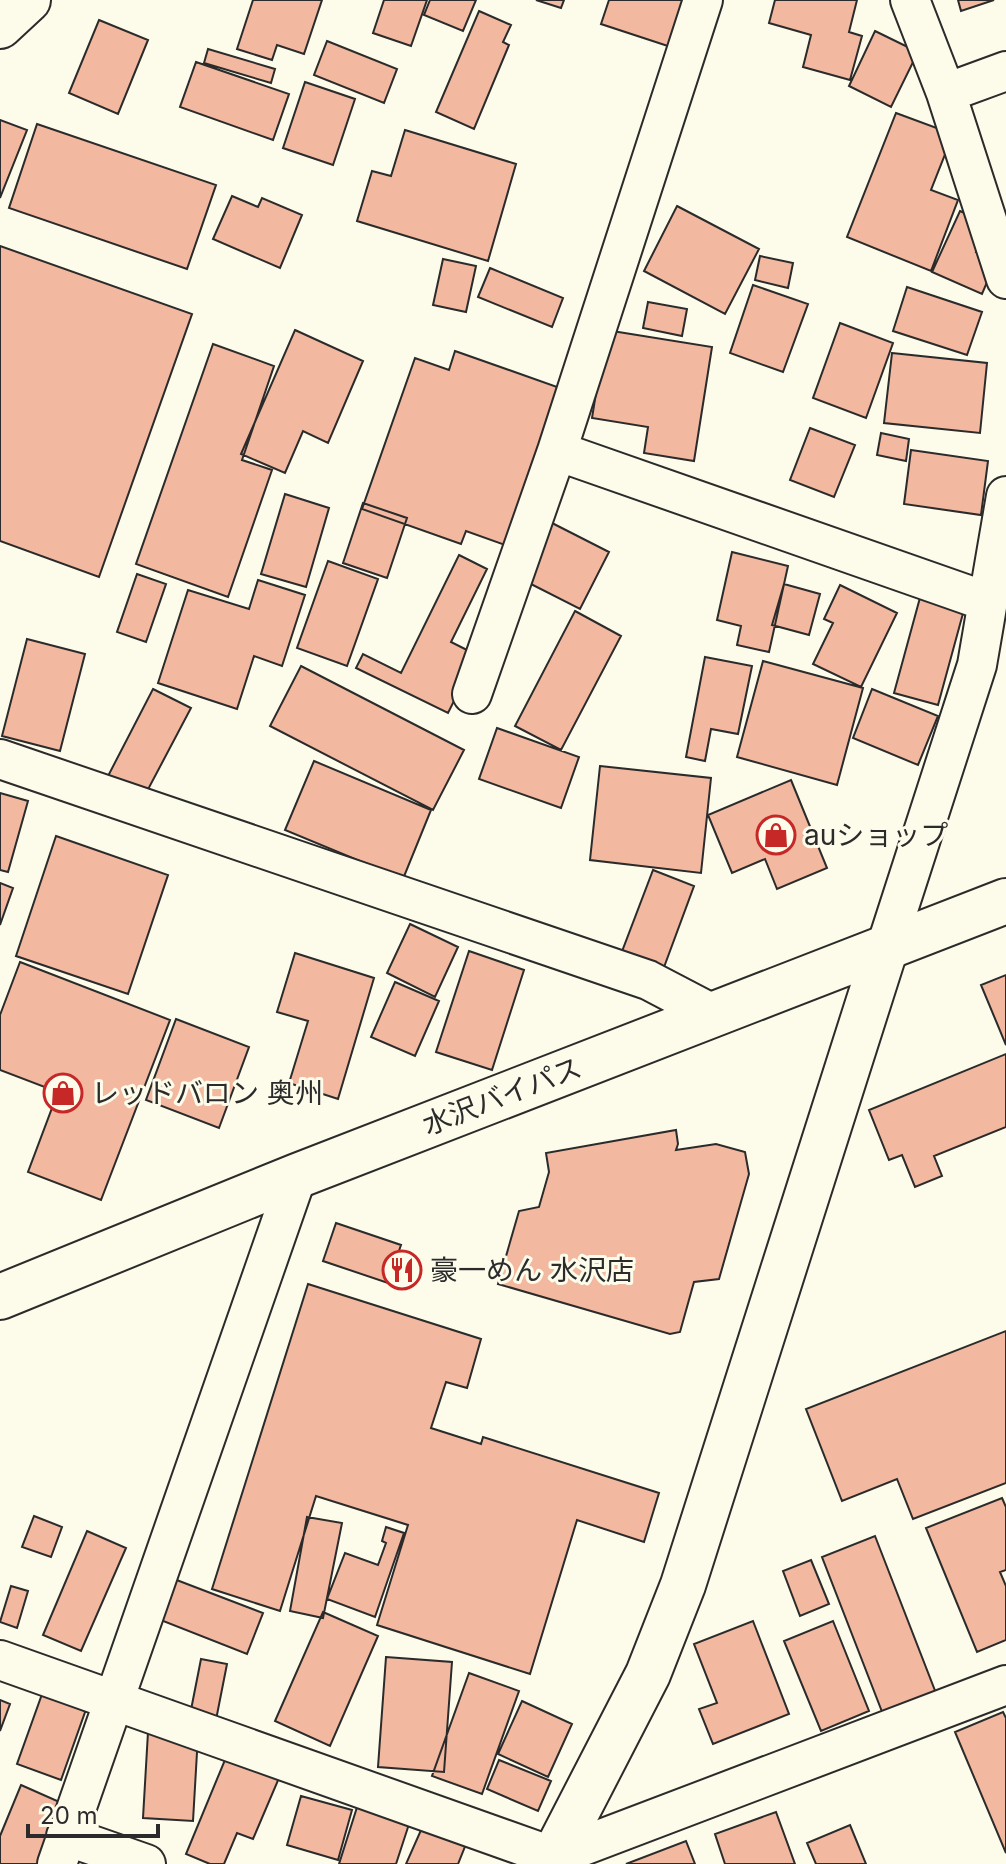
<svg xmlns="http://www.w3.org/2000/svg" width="1006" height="1864" font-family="Inter,'Noto Sans JP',sans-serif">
	<rect width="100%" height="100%" fill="#fdfbea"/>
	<path fill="#f2b8a0" stroke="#2b2b2b" stroke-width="2" d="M253,0h69l-18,54 -27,-9 -5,15 -35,-11z
		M384,0h43l-16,46 -38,-13z
		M430,0h46l-13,31 -39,-16z
		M536,0h28l-3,8z
		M609,0h90l-16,51 -82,-27z
		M775,0h82l-8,32 13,4 -12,44 -47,-13 8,-32 -42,-12z
		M958,0h36l-33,11z
		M479,11l32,14 -8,17 6,3 -35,84 -38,-17z
		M99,20l49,20 -30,74 -49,-21z
		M875,31l43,21 -27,55 -42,-21z
		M327,41l70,28 -13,34 -70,-28z
		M208,49l67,20 -4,14 -67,-20z
		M196,62l93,32 -16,46 -93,-33z
		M305,82l50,17 -22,66 -50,-17z
		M896,113l57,21 -22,56 27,10 -27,71 -84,-34z
		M0,120l27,10 -27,68z
		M37,124l179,61 -29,84 -178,-61z
		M405,130l111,34 -28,97 -131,-40 15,-50 19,5z
		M232,196l26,11 4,-9 40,17 -22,53 -67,-29z
		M677,206l82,43 -34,65 -81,-43z
		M960,211l29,13 -13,28 20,9 -14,33 -50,-22z
		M0,246l192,68 -93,263 -99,-36z
		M760,256l33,7 -5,25 -33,-8z
		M443,259l33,7 -10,46 -33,-7z
		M490,268l73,30 -11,29 -74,-30z
		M753,285l55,19 -25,68 -53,-19z
		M907,287l75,25 -15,43 -74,-24z
		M648,302l39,7 -5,27 -39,-8z
		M840,323l53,20 -27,75 -53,-20z
		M295,330l68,31 -35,82 -25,-12 -18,42 -44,-19z
		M606,330l106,17 -18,114 -50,-8 4,-26 -56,-9z
		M213,344l61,22 -32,94 30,10 -44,127 -92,-33z
		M455,351l122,43 -55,157 -56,-20 -5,13 -99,-35 53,-151 34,12z
		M892,353l95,10 -7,70 -96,-10z
		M810,428l45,17 -21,52 -44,-17z
		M881,433l28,6 -3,22 -29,-6z
		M911,450l77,11 -7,54 -77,-11z
		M285,494l44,14 -23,79 -45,-13z
		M363,503l44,15 -20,60 -44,-15z
		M552,523l57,29 -29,57 -57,-29z
		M732,552l56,14 -19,86 -32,-7 4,-19 -24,-6z
		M459,555l28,14 -36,73 26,13 -29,58 -92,-45 7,-14 38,19z
		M328,561l50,18 -31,87 -50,-18z
		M137,574l29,10 -20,58 -29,-10z
		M258,580l47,15 -23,71 -28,-10 -17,53 -79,-26 30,-93 61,19z
		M784,584l36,10 -11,41 -37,-10z
		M840,585l57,28 -36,74 -48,-23 20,-41 -9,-4z
		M921,594l44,12 -27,99 -44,-12z
		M575,611l46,25 -60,114 -46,-24z
		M27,639l58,15 -25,97 -58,-15z
		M705,657l47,9 -14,68 -27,-5 -6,32 -19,-4z
		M763,661l100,27 -26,97 -100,-28z
		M301,666l163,84 -31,60 -163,-84z
		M153,689l38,19 -47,89 -37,-19z
		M872,689l66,27 -20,49 -65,-27z
		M497,728l82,29 -18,51 -82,-29z
		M314,761l117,49 -28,69 -118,-49z
		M600,766l111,12 -10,95 -111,-13z
		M791,780l36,88 -50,21 -12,-30 -33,14 -24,-58z
		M0,793l28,8 -20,71 -8,-2z
		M56,836l112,39 -40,119 -112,-38z
		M653,870l41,16 -34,92 -42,-16z
		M0,883l13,5 -13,37z
		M410,924l48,23 -23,50 -48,-24z
		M469,951l55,19 -32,100 -56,-18z
		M295,953l79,25 -36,121 -49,-16 19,-62 -31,-9z
		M20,962l150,58 -69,180 -73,-28 30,-80 -58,-22v-55z
		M1006,975v70l-25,-60z
		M395,982l44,19 -24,55 -44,-19z
		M176,1019l73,28 -30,81 -73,-28z
		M1006,1054v73l-72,29 8,20 -27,11 -13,-32 -13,5 -20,-50z
		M676,1130l2,14 -2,6 40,-6 29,8 4,22 -30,105 -25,3 -14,50 -10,2 -172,-50 21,-73 20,-4 10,-35 -3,-19z
		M336,1223l65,22 -13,38 -65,-22z
		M308,1284l173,55 -14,49 -21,-6 -15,46 50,16 2,-7 176,56 -15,49 -67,-22 -47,154 -153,-49 31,-100 -92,-29 -36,115 -68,-22z
		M1006,1331v152l-93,36 -16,-40 -55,22 -36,-92z
		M1002,1498l4,9v63l-6,2 6,14v54l-29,12 -51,-124z
		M34,1516l28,11 -11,30 -29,-10z
		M307,1517l35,6 -19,95 -33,-7z
		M386,1527l18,6 -29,84 -48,-18 18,-46 33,12 8,-22 -4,-2z
		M87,1531l39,17 -45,103 -38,-16z
		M875,1536l64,165 -53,21 -64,-165z
		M811,1560l18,44 -29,12 -17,-45z
		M174,1579l89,34 -16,41 -89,-35z
		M11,1586l17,5 -11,37 -17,-6z
		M323,1612l55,24 -48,110 -55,-25z
		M753,1621l36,93 -76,30 -14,-35 18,-6 -23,-59z
		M833,1621l36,90 -48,20 -37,-90z
		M386,1657l66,5 -8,110 -66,-5z
		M201,1659l26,5 -13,66 -26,-5z
		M469,1673l50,18 -37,103 -50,-18z
		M46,1683l44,15 -29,82 -44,-16z
		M0,1700l10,4 -10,27z
		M522,1701l50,23 -24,53 -50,-23z
		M1003,1712l3,6v135l-51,-121z
		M148,1732l50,3 -5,86 -50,-3z
		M227,1755l52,23 -26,61 -16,-6 -13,31h-14l-24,-10z
		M499,1760l52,21 -13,30 -51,-22z
		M21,1785l43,19 -25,60h-39v-28z
		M301,1796l51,14 -14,50 -51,-15z
		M359,1801l52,17 -15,46h-57z
		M776,1812l19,52h-70l-10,-30z
		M425,1821l43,18 -10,25h-52z
		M850,1825l16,39h-50l-9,-21z
		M686,1841l9,23h-69z"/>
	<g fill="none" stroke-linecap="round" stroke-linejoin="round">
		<g stroke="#2b2b2b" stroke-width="42">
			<path id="street" d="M703,0l-146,451 431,151
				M910,0l36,93 60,186
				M946,93l60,-22
				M472,694l85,-243
				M0,759l648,221 65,34
				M886,947l91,-282 29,-169
				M0,1660l554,197 452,-172
				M66,1836l80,28
				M57,1864l240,-688"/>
		</g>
		<g stroke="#2b2b2b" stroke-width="48">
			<path id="secondary" d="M0,26l28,-26
				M550,1864l98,-190 35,-89 203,-638"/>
		</g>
		<g stroke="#2b2b2b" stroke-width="48">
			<path id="highway" d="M0,1297l297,-121 709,-275"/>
		</g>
		<use href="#street" stroke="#fdfbea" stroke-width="38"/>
		<use href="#secondary" stroke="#fdfbea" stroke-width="44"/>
		<use href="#highway" stroke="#fdfbea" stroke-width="44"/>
	</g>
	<defs>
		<g id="shop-ring" transform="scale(2)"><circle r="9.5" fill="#fdfbea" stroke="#c62828" stroke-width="1.5"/><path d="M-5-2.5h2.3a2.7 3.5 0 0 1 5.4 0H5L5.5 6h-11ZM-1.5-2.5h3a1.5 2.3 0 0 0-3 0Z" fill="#c62828"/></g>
		<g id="restaurant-ring" transform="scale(2)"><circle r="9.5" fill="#fdfbea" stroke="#c62828" stroke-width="1.5"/><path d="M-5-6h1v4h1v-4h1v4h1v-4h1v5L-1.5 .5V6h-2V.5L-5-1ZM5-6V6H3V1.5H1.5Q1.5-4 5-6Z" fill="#c62828"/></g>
	</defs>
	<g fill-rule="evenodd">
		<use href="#shop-ring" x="776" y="835"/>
		<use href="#shop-ring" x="63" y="1093"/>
		<use href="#restaurant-ring" x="402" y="1270"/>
	</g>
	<g text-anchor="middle" stroke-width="6" stroke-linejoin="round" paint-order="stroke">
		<g font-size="28" fill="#2b2b2b" stroke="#fdfbea" text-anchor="start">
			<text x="804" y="845">auショップ</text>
			<text x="91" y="1103">レッドバロン 奥州</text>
			<text x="430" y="1280">豪一めん 水沢店</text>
		</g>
		<g font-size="28" fill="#2b2b2b" stroke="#fdfbea">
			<text transform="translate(502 1096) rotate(-21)" y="10">水沢バイパス</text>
		</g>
	</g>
	<path d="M28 1824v12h130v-12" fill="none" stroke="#2b2b2b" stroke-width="4"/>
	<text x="40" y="1824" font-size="24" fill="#2b2b2b" stroke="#fdfbea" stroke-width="6" paint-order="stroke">20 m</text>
</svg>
